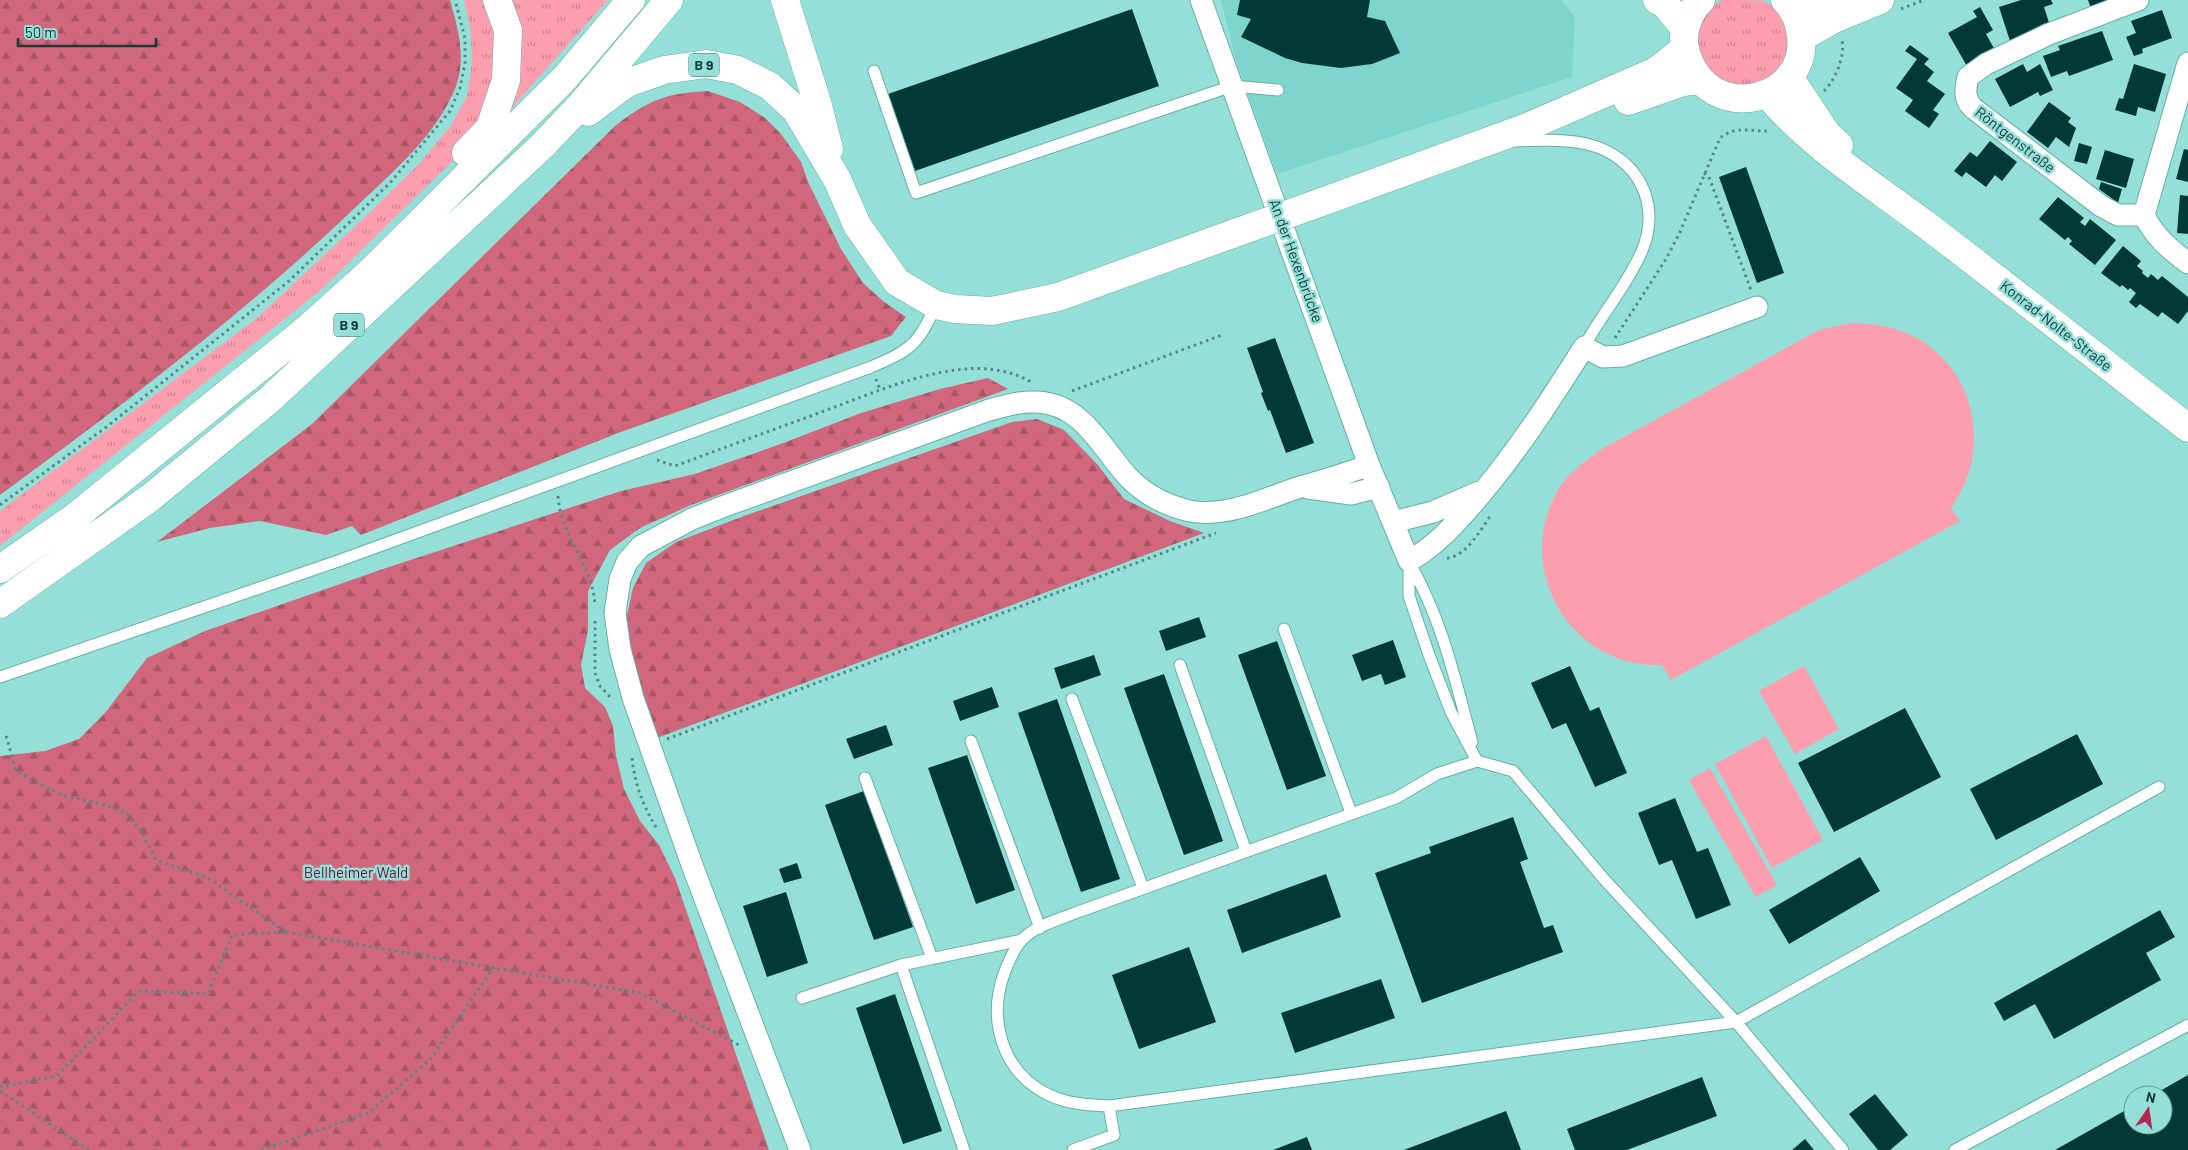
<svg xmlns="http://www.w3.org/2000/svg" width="2188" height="1150" font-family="Barlow,sans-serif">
	<defs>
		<pattern id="grass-tufts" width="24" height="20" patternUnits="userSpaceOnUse" patternTransform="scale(1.25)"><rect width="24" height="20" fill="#fd9eae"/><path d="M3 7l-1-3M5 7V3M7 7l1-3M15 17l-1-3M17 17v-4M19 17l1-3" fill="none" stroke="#cc828e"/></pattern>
		<pattern id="forest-firs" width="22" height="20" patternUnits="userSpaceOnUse" patternTransform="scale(1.25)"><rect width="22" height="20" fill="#d0677c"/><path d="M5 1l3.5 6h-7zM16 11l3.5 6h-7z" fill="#a85666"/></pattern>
	</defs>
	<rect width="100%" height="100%" fill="#94e0d9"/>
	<path fill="#7dd5ce" d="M1221,0h341l13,18 -3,59 -295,97 -41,-113z"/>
	<path fill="url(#grass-tufts)" d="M464,0h27l10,61 -30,82 -150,147 -321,256v-35l257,-193 110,-103 53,-52 30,-36 17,-31 4,-24 1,-19 -2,-26z
		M506,0h102l-99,111z
		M1722,0c10,0 34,0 42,1 27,13 32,53 11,73 -7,7 -22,10 -32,14l-31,-11c-5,-9 -15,-22 -16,-32 -1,-18 11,-36 26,-45z"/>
	<path fill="url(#forest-firs)" d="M0,0h450c8,29 17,59 5,89 -20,47 -60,81 -96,115 -111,107 -235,200 -359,291z
		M708,91l32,11 25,16 16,16 20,28 8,22 32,65 22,34 20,18 23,16 -15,19 -273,97 -257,102 -9,-9 -26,9 -66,-14 -50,7 -53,14 155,-118 303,-298c34,-26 51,-33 93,-35z
		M988,378l20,11 -317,116 -51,23 -30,22 -22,41v39l-7,35 4,23 20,19 8,19 3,30 8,33 16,32 19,24 16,33 94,272h-769v-394l45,-5 34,-12 26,-26 42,-55 58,-27 178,-62 238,-78 74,-17 83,-29 83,-32 79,-24z
		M1037,419l27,11 33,34 27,35 46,22 34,12 -547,205 -26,-80 -5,-38 7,-32 13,-25 30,-21 68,-26 268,-94z"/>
	<path fill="#fd9eae" d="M1853,323c25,0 51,6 72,20 55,38 64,113 26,165l9,13 -289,159 -9,-15c-94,4 -153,-103 -100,-181 10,-14 26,-25 40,-35l217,-119z
		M1804,666l35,63 -44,25 -36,-63z
		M1766,736l57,104 -51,28 -57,-104z
		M1710,768l67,117 -21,12 -67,-117z"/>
	<path fill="#003936" d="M1240,0h130l-3,17 18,4 15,32 -28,11 -31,4 -39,-5 -17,-5 -44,-21 10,-18 -14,-4z
		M2021,0h30l2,4 -9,3 7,22 -41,12 -11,-34z
		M2088,0h30l-26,11z
		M1980,7l13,23 -7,4 10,18 -28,16 -20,-35 29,-16 -4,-6z
		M1132,9l27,77 -244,85 -27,-77z
		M2162,10l10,28 -30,11 1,4 -9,3 -8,-19 10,-4 -5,-12z
		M2102,31l11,29 -44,16 -2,-5 -16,6 -8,-21 17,-6 -2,-4z
		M1910,45l19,14 -5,5 10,8 -7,9 18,13 -12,16 6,4 -10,14 -24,-17 8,-11 -17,-12 21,-29 -12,-8z
		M2023,64l4,8 13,-8 13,26 -13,6 -2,-4 -28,15 -15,-28z
		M2134,64l32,10 -11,38 -17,-5 -2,9 -21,-6 4,-12 4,1z
		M2049,102l22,16 -3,4 8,6 -7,19 -13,-10 -8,11 -21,-16z
		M1990,141l27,21 -15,19 -7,-6 -9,12 -20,-15 -4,5 -8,-6 16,-19 7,5z
		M2079,143l13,4 -5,17 -13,-3z
		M2184,149l4,1v32l-12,-3z
		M2105,150l29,9 -8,29 -30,-9z
		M1746,167l38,106 -27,10 -38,-106z
		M2101,182l21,7 -4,14 -19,-14z
		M2180,195l8,1v38l-11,-1z
		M2058,197l26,21 -4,4 5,4 5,-7 26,21 -21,25 -26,-21 3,-3 -4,-4 -3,3 -26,-21z
		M2123,246l18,15 -4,5 6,5 -1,2 6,5 3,-4 7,6 4,-4 26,21v14l-10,13 -16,-12 -4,5 -18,-13 -4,4 -7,-6 7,-9 -6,-5 -2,2 -6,-5 -2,2 -19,-14z
		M1275,338l39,105 -28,10 -16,-43 -2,1 -7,-18 2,-1 -16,-44z
		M1199,617l7,20 -40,14 -7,-20z
		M1393,640l13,37 -21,8 -4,-11 -19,7 -10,-26z
		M1277,641l49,135 -39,14 -49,-135z
		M1094,655l7,20 -40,14 -7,-21z
		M1570,666l20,45 9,-4 28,66 -32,14 -29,-64 -14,6 -21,-46z
		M1164,674l59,167 -39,14 -60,-167z
		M992,687l7,20 -39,14 -7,-20z
		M1057,699l63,180 -39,13 -63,-179z
		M1905,708l36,69 -107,55 -36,-69z
		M886,725l7,20 -39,14 -8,-20z
		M2077,734l26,50 -107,56 -26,-51z
		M967,755l48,135 -39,14 -48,-136z
		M864,791l49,136 -39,13 -49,-135z
		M1675,798l22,54 11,-4 23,57 -35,14 -24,-59 -13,5 -21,-52z
		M1513,817l15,42 -8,3 24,66 9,-3 10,27 -141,51 -47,-130 56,-20 -2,-6z
		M1860,857l20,34 -91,53 -20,-34z
		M797,863l5,15 -18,5 -5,-14z
		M1326,874l15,43 -99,36 -15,-43z
		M786,892l22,71 -41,14 -24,-71z
		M2160,910l15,27 -29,16 15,27 -107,59 -19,-35 -31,17 -10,-18z
		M1189,947l27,75 -77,27 -27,-74z
		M1381,979l14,39 -100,35 -14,-40z
		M895,994l47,137 -39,13 -47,-136z
		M2188,1075v75h-133l78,-44v19h30v-30h-10z
		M1702,1077l15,39 -90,34h-52l-8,-21z
		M1875,1094l33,41 -18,15h-12l-29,-36z
		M1506,1111l15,39h-117z
		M1307,1137l5,13h-39z
		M1805,1139l9,11h-22z"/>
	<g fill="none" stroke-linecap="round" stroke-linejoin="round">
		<g stroke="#63afa8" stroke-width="13">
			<path id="lane" d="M874,71l42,122 316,-107 46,4
				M1515,141c24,-1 49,-2 72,3 51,12 76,61 54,109 -15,34 -40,62 -57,94
				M1409,561v35l20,59 22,57 26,49
				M1409,562c33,57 46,117 63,180
				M1284,629l67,184
				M1180,665l66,186
				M0,677l338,-116 533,-194c40,-17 47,-22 65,-62
				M1072,699l71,189
				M971,741l69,187
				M865,778l67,180
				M901,965l63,185
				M802,998l99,-33 121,-25
				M1073,1150l41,-15 -5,-29
				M1843,1150l-107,-128 -133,-144 -90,-107 -36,-10 -40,13 -41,24 -321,115c-17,7 -41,13 -54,28 -7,8 -12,20 -16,30 -18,47 -4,101 44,124 19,9 39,10 60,11l627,-84 423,-235
				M1955,1150l233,-125"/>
		</g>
		<g stroke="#63afa8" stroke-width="23">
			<path id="street" d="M1201,0l168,465 40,96c27,-15 47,-38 67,-61 41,-48 74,-99 108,-153l19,10 20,-1 134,-49
				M2138,0l-89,34 -63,30 -18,13c-3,12 -4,23 5,31l128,98 17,9h26
				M2188,63l-44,152c10,21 25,34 44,48
				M1308,488l43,6 28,-7
				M1393,522l40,-10 46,-20
				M800,1150l-108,-285 -59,-167 -13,-49 -5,-36 5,-34 7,-17 14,-16 51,-27 30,-12 267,-97c16,-4 31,-9 48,-8 47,2 65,48 93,77 17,17 38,27 60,32 36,7 74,-12 107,-23 24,-7 49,-14 72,-23"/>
		</g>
		<g stroke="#63afa8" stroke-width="29">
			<path id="secondary" d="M1657,0l9,5 19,24
				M1701,0c-13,12 -21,35 -15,53 23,77 129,47 114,-23 -2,-12 -7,-22 -15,-30
				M1790,5l20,1 25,-6
				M1802,37l32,-18 46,-19
				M1789,77l38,57 12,11
				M1767,94c46,54 102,88 158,130 88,67 175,136 263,204
				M1628,101l55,-19 16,-2
				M1319,203l206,-75 131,-57 28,-22
				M936,305l19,4 37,2 66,-14 180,-65"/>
		</g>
		<g stroke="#63afa8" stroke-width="29">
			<path id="highway" d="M785,0l32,102 12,47
				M588,112l39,-29 37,-13 42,-6 32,6 32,16 26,24 41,69 20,46 40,57 39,23
				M466,153l24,-25 16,-48 2,-50 -11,-30
				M0,569l75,-52 232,-188 60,-54 197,-196 67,-79
				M0,604l150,-106 119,-98 273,-254 38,-40 89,-106"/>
		</g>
		<path stroke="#548984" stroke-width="3" stroke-dasharray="2.5 4" stroke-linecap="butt" d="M1901,9l23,-9
			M1824,91c12,-12 21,-34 18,-51
			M1704,173l5,4 42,113
			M1615,338l51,-79 14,-27 40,-94c16,-13 31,-6 50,-7
			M876,379l4,11
			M1072,391l150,-56
			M657,460l18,6c53,-20 106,-39 160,-59 42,-16 85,-34 130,-38 22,-2 48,2 66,13
			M558,496c3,42 34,66 37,109
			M0,505l109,-80 180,-144 101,-98 60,-72 10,-23 5,-25v-25l-10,-38
			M1447,558c19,-1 34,-29 44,-43
			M595,621v52l5,13 12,13
			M667,739l549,-206
			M632,758c3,27 11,48 25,71
			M286,932l354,61 99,52
			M0,1087l57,-11 82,-85 69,3 24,-59 54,-3 -78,-54 -52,-18 -16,-31 -13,-15 -25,-10 -41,-9 -45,-24 -11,-39
			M0,1091l89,59
			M261,1150l107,-37 62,-53 64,-93"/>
		<use href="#lane" stroke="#fff" stroke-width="11"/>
		<use href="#street" stroke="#fff" stroke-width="21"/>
		<use href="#secondary" stroke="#fff" stroke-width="28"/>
		<use href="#highway" stroke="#fff" stroke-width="28"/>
		<g stroke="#63afa8" stroke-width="29" stroke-linecap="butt">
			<path id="secondary-bridge" d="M1238,232l81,-29"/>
		</g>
		<use href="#secondary-bridge" stroke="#fff" stroke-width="28"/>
	</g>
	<g text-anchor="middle" stroke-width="5" stroke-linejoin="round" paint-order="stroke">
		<g fill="#94e0d9" stroke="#3f6c68" stroke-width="1">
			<rect x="689" y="53.5" width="30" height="23" rx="4"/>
			<rect x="334" y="313.5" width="30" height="23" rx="4"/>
		</g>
		<g font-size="14" font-weight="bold" fill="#1a3a37">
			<text x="704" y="70">B 9</text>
			<text x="349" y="330">B 9</text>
		</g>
		<g font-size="15" fill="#1a3a37" stroke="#94e0d9">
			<text transform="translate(2015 140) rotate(38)" y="5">Röntgenstraße</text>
			<text transform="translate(1296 261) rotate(70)" y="5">An der Hexenbrücke</text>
			<text transform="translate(2056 326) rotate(38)" y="5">Konrad-Nolte-Straße</text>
		</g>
		<g font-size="15" fill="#741231" stroke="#94e0d9">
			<text x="356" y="878">Bellheimer Wald</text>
		</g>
	</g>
	<g transform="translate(2148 1110) rotate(13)"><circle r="24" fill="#94e0d9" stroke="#639e98"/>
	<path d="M0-4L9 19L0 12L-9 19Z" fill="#b52552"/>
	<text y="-8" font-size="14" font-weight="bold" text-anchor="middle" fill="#1a3a37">N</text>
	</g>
	<path d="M18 38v8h138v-8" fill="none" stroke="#1a3a37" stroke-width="2.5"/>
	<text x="25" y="38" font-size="15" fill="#1a3a37" stroke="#94e0d9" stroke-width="4" paint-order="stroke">50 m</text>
</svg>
